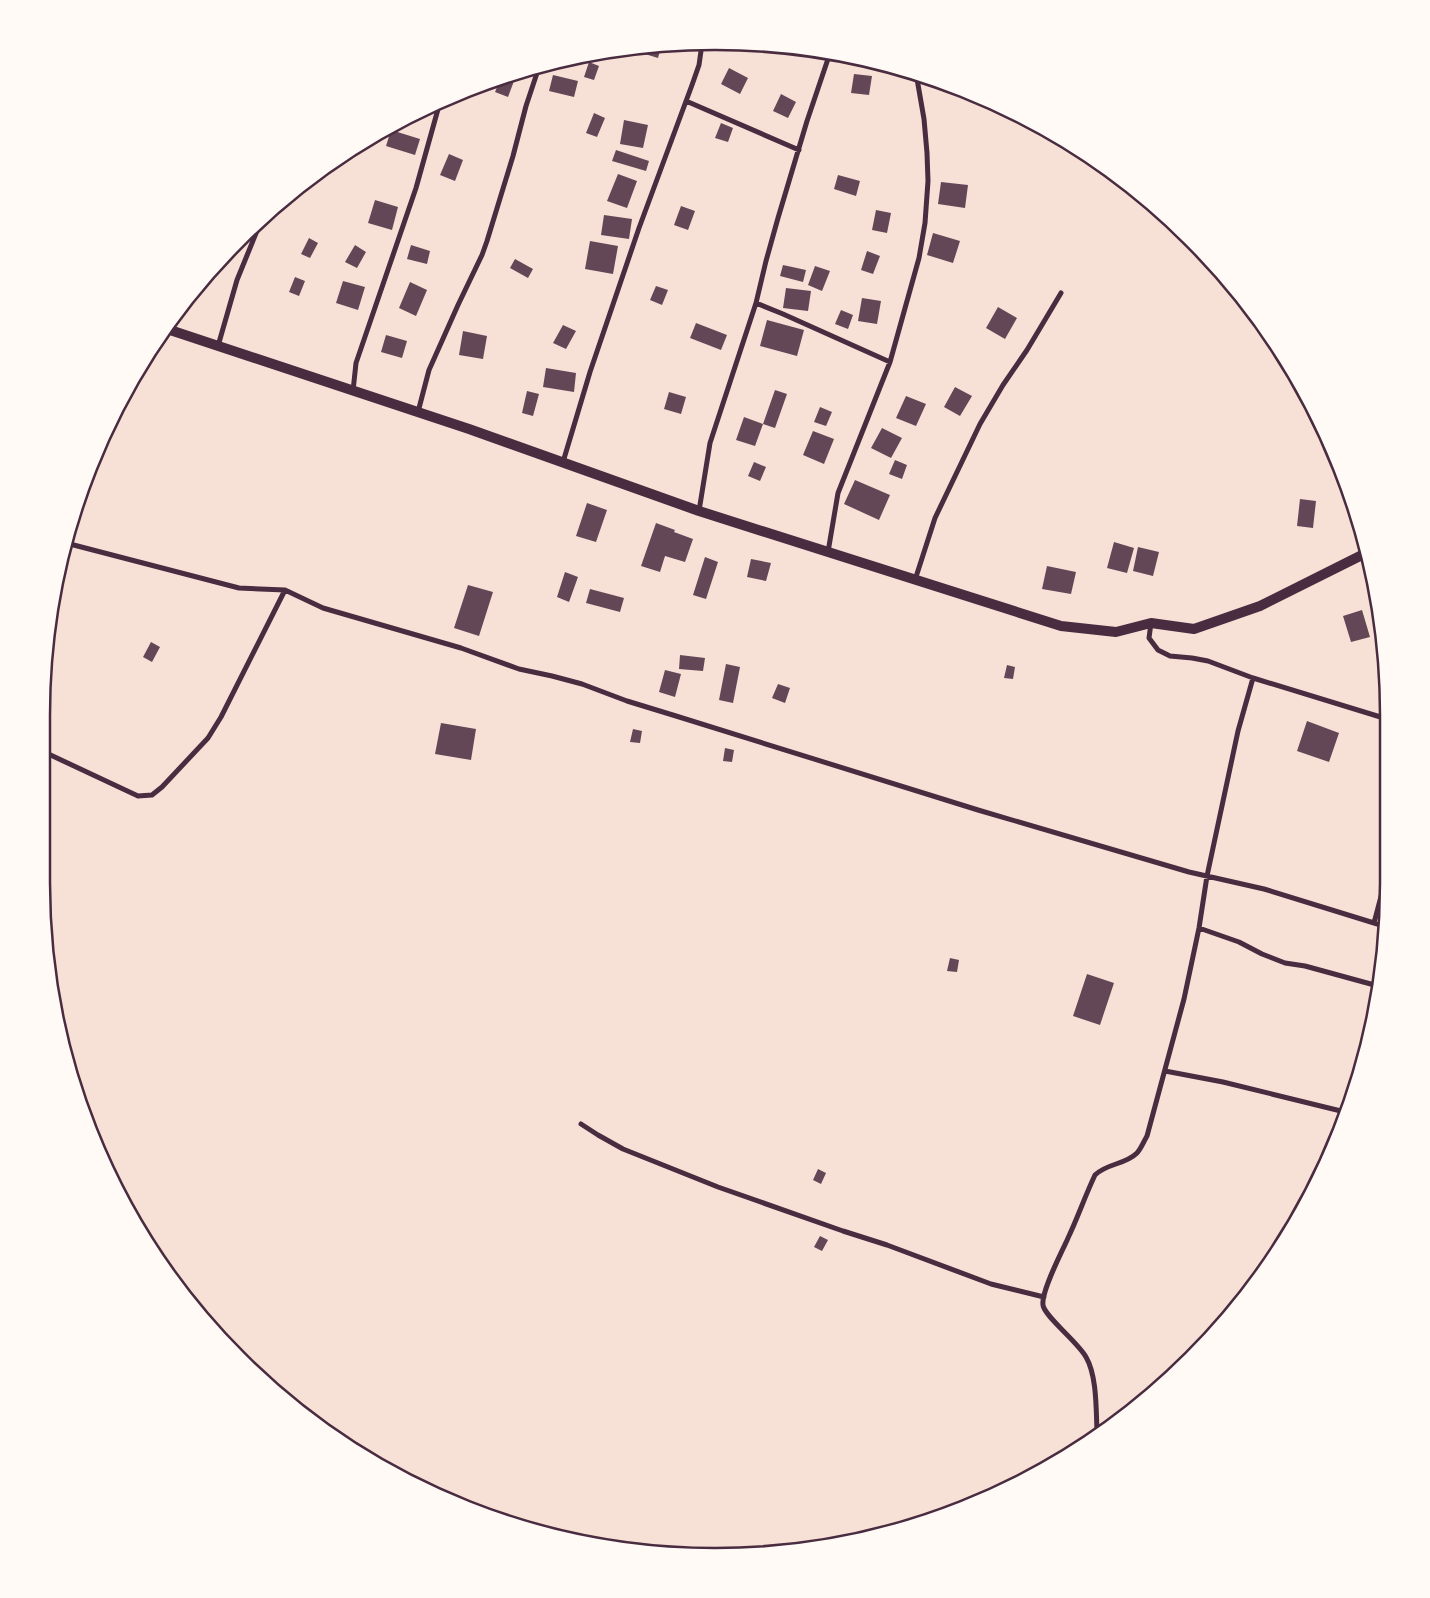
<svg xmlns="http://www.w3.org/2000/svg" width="1430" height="1598" font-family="'Source Serif 4',serif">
	<rect width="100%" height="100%" fill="#f7e1d7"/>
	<path fill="#644757" d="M662,44l-4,14 -13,-4 3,-7z
		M799,47l21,4 -1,7 -21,-6z
		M589,62l10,4 -5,14 -10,-3z
		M729,68l19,10 -8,16 -19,-10z
		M517,73l-9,24 -13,-5 5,-12z
		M854,74l18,2 -3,19 -18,-2z
		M553,75l25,6 -4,16 -25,-6z
		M781,94l15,8 -8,16 -15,-7z
		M594,113l11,5 -8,19 -11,-4z
		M624,120l24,5 -5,23 -23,-4z
		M721,123l12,5 -5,14 -13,-4z
		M391,130l29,9 -5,16 -29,-9z
		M616,150l33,11 -3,10 -34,-10z
		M449,154l14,6 -8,21 -15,-6z
		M618,174l19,7 -10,27 -20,-7z
		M838,175l22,6 -4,15 -22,-7z
		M941,182l27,3 -3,23 -27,-4z
		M375,200l23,7 -6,23 -24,-7z
		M681,206l14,5 -7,19 -14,-5z
		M876,210l15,3 -4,20 -15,-3z
		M604,215l28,4 -3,20 -28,-4z
		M933,233l27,8 -7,22 -26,-8z
		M309,238l9,5 -8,15 -9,-4z
		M590,241l28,5 -5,28 -28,-5z
		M355,245l11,7 -9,16 -12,-6z
		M411,245l19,6 -3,13 -20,-5z
		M867,251l13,5 -7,18 -12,-4z
		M515,259l18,10 -5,9 -18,-10z
		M783,265l23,5 -3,12 -23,-6z
		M815,266l15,5 -8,20 -14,-6z
		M295,277l10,4 -6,15 -10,-4z
		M343,281l22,6 -7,23 -22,-7z
		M410,282l17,8 -11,26 -17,-8z
		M656,286l12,4 -6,15 -12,-5z
		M786,288l25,3 -3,20 -25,-3z
		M862,298l19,3 -4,23 -19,-3z
		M998,307l19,11 -12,21 -19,-11z
		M841,310l12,5 -5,14 -13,-5z
		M767,320l37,10 -7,26 -37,-10z
		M696,323l31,12 -6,15 -31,-12z
		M563,325l13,6 -10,18 -13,-6z
		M463,331l24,5 -4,23 -24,-4z
		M386,335l21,6 -5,17 -21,-6z
		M546,368l30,5 -2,19 -31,-5z
		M955,387l17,9 -12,20 -16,-9z
		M775,390l12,4 -12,34 -12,-4z
		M527,391l12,3 -6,22 -11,-3z
		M669,392l17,5 -5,17 -17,-5z
		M906,396l20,8 -10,22 -20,-8z
		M820,407l12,5 -6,14 -12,-4z
		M744,417l19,7 -8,22 -19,-6z
		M882,428l20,10 -11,20 -20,-10z
		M813,431l21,8 -10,25 -21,-9z
		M895,460l12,5 -5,14 -13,-5z
		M754,462l12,5 -6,14 -12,-5z
		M855,480l35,15 -11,25 -35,-16z
		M1300,499l16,2 -3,27 -16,-2z
		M587,503l20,7 -11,32 -20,-6z
		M656,523l19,7 -1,2 19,7 -8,23 -20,-6 -5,16 -19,-6z
		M1114,542l20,6 -7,25 -20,-5z
		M1138,547l21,5 -6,24 -20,-5z
		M705,557l13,5 -12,37 -13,-4z
		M751,559l20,4 -5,18 -19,-4z
		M1047,566l29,6 -5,22 -29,-5z
		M565,572l13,5 -9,25 -12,-5z
		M468,585l25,7 -14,44 -25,-8z
		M590,589l34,9 -4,14 -34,-9z
		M1362,610l8,27 -19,5 -8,-26z
		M151,642l9,5 -8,15 -9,-5z
		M680,655l25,3 -2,13 -24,-2z
		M726,664l14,3 -7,36 -14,-3z
		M1007,665l8,2 -2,12 -9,-1z
		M665,670l16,4 -6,23 -16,-5z
		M778,684l12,4 -5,15 -13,-5z
		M1307,721l32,12 -10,29 -32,-11z
		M441,723l35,6 -5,31 -36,-6z
		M633,729l9,2 -2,12 -10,-1z
		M725,748l9,2 -2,12 -9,-1z
		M950,958l9,2 -2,12 -10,-1z
		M1087,974l27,9 -14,42 -27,-9z
		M818,1169l8,4 -5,11 -8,-4z
		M820,1236l8,4 -6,11 -8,-4z"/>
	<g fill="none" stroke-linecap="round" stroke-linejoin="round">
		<path stroke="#4a2c40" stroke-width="5" d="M686,101l113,49
			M756,303l27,11 107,48
			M218,346l19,-66 24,-59
			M353,391l3,-28 60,-175 24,-86
			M418,412l11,-42 29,-65 24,-50 5,-14 26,-85 13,-50 14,-42
			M563,462l27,-90 49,-144 53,-143 7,-20 3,-21
			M699,511l11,-68 46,-140 10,-42 12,-43 29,-97 23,-68
			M66,543l173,45 46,2 38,18 138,40 58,21 33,7 30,8 45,17 49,15 302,94 211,62 75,17 123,38
			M828,552l10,-59 52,-131 29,-104 6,-35 3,-42 -1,-28 -3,-34 -8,-46
			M915,580l20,-62 45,-94 23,-39 24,-35 34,-57
			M1151,623l-2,15 9,12 12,6 22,2 16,3 45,17 134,41
			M42,751l96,45 14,-1 10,-8 46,-49 13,-21 64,-127
			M1374,923l13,-49
			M1199,928l40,14 23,12 23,9 20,3 73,20
			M1165,1071l58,11 122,30
			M581,1124l17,11 25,14 95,38 125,44 44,14 104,39 53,13
			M1097,1431c-1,-22 0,-55 -11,-74 -8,-15 -42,-41 -43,-52 -2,-14 19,-53 25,-67 10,-21 17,-42 27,-63 12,-12 30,-10 42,-22 4,-4 7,-12 10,-17l37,-137 15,-71 8,-52 31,-145 15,-53"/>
		<path stroke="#4a2c40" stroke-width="10" d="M167,329l302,100 230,82 362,115 55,6 35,-9 43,6 66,-23 108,-54"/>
	</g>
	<path d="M0 0H1430V1598H0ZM715 50H715A665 665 0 0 1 1380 715V883A665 665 0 0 1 715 1548H715A665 665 0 0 1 50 883V715A665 665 0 0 1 715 50Z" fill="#fffaf5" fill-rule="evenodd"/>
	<path fill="none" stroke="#4a2c40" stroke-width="2.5" d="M715 50H715A665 665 0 0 1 1380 715V883A665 665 0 0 1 715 1548H715A665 665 0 0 1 50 883V715A665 665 0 0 1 715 50Z"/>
</svg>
